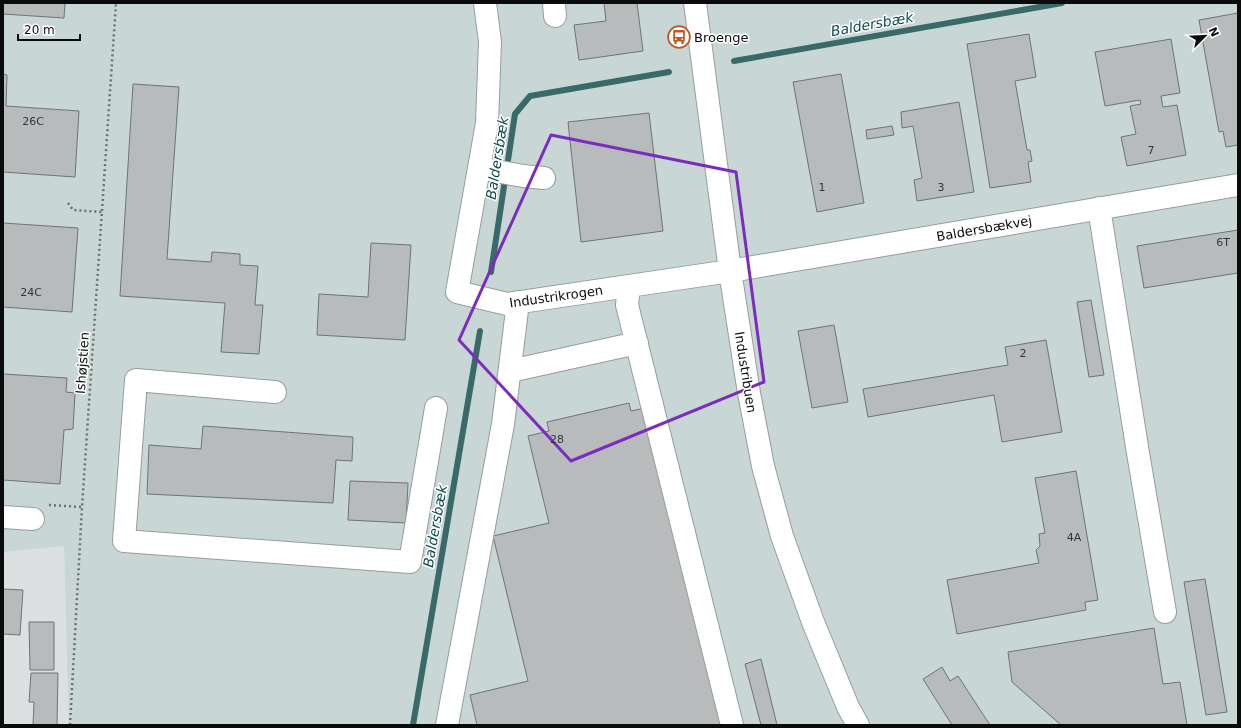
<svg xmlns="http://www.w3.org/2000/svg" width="1241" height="728" font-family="'DejaVu Sans',sans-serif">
	<rect width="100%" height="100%" fill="#dce0e0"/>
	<path fill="#c8d6d5" d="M3,3h1235v722h-1169l-5,-179 -61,6z"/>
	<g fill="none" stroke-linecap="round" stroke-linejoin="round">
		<path stroke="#396a69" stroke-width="6" d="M734,61l328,-58
			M491,272l24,-158 15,-18 139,-24
			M413,725l67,-394"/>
	</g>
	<path fill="#b7bbbb" stroke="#707373" d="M3,3h62l-1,15 -61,-4z
		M604,3h33l6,48 -64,9 -5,-35 32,-4z
		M1238,13v132l-12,2 -3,-16 -4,1 -20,-112z
		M1029,34l7,43 -21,4 12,69h3l2,11 -4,1 3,20 -41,6 -23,-144z
		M1171,39l9,54 -19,3 2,11 14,-2 9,50 -59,11 -6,-29 15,-3 -6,-28 11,-2 -1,-4 -35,6 -10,-54z
		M3,74l4,1 -1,31 73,5 -4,66 -72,-5z
		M841,74l23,129 -47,9 -24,-130z
		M133,84l46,3 -12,172 44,3 1,-10 28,2v11l18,1 -3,39h8l-4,49 -38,-2 4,-49 -105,-7z
		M959,102l15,90 -57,9 -3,-21 8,-2 -9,-52 -11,2 -1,-16z
		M649,113l14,118 -82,11 -13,-120z
		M892,126l2,9 -27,4 -1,-9z
		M3,223l75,5 -6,84 -69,-5z
		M1238,230v43l-94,15 -7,-42z
		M371,243l40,2 -6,95 -88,-5 2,-41 49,3z
		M1091,300l13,75 -15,2 -12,-75z
		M834,325l14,77 -36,6 -14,-77z
		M1046,340l16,92 -60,10 -8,-47 -126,22 -5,-28 145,-24 -3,-18z
		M3,374l64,4 -1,14 9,1 -2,36 -9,1 -4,54 -57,-4z
		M629,403l2,8 14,-3 77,317h-245l-7,-30 58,-14 -35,-145 56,-13 -21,-87 21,-5 -2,-9z
		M203,426l150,11 -1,24 -16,-1 -3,43 -186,-9 2,-49 52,4z
		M1076,471l22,129 -13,2 1,8 -129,24 -10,-54 92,-17 -3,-13 4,-4 -1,-12 6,-1 -10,-55z
		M350,481l58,2 -2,40 -58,-3z
		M1205,579l22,133 -21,3 -22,-133z
		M3,589l20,1 -3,45 -17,-1z
		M29,622h25v48h-24z
		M1154,628l9,56 17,-2 7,43h-126l-49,-43 -4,-30z
		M761,659l16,66h-16l-16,-61z
		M942,667l8,14 8,-5 32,49h-38l-29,-46z
		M31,673h27l-1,52h-24l1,-23h-5z"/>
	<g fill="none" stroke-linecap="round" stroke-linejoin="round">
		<g stroke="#989c9c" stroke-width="24">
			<path id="minor" d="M485,3l5,39 -3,81 -30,169 50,12 223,-33 508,-86
				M554,3l1,13
				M695,3l35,268 19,122 14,73 19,70 31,86 35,85 10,18
				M479,168l44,8 21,2
				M1099,208l39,245 27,159
				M629,286l-2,19 105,420
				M510,371l127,-28
				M275,392l-139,-12 -12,161 286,21 26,-154
				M3,517l30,2
				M447,725l56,-301 15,-122"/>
		</g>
		<path stroke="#6e7070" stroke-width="2.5" stroke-dasharray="2 3" stroke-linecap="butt" d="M68,203l5,7 29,2
			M49,505l33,2
			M70,725l12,-218 34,-504"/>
		<use href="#minor" stroke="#fff" stroke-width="22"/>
	</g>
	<path fill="none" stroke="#7b2cbf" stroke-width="3" stroke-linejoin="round" d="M551,135l185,37 28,210 -193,79 -112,-121z"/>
	<defs>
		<g id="bus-ring" transform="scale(1.15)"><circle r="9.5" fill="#fff" stroke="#bc5825" stroke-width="1.5"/><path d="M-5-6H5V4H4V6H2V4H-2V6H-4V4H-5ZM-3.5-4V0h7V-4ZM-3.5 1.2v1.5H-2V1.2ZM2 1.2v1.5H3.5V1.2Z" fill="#bc5825"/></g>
	</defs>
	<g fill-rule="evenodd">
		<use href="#bus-ring" x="679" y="37"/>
	</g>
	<g text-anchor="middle" stroke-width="3" stroke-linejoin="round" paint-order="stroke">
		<g font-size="11" fill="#353737">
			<text x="33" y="125">26C</text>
			<text x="1151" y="154">7</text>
			<text x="822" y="191">1</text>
			<text x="941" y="191">3</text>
			<text x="1223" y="246">6T</text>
			<text x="31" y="296">24C</text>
			<text x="1023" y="357">2</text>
			<text x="557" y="443">28</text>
			<text x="1074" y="541">4A</text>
		</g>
		<g font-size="13" fill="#0a0b0b" stroke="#fff" text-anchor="start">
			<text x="694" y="42">Broenge</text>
		</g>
		<g font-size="13" fill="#0a0b0b" stroke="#fff">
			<text transform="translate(984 228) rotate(-10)" y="5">Baldersbækvej</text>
			<text transform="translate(556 296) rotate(-8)" y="5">Industrikrogen</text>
			<text transform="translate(82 363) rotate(-86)" y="5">Ishøjstien</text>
			<text transform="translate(746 372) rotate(81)" y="5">Industribuen</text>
		</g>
		<g font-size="14" font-style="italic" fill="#0d4c4c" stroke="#fff">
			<text transform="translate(872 24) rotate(-10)" y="5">Baldersbæk</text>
			<text transform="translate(497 158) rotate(-81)" y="5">Baldersbæk</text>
			<text transform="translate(435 526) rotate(-80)" y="5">Baldersbæk</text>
		</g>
	</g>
	<rect width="1241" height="728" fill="none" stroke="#0a0b0b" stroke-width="8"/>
	<g transform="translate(1205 36) rotate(66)" stroke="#ffffff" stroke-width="3" paint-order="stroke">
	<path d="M0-3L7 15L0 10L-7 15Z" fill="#0a0b0b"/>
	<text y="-6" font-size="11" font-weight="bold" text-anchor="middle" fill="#0a0b0b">N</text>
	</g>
	<path d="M18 34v6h62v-6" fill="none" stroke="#0a0b0b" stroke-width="2"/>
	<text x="24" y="34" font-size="12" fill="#0a0b0b" stroke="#ffffff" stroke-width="3" paint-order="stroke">20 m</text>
</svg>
